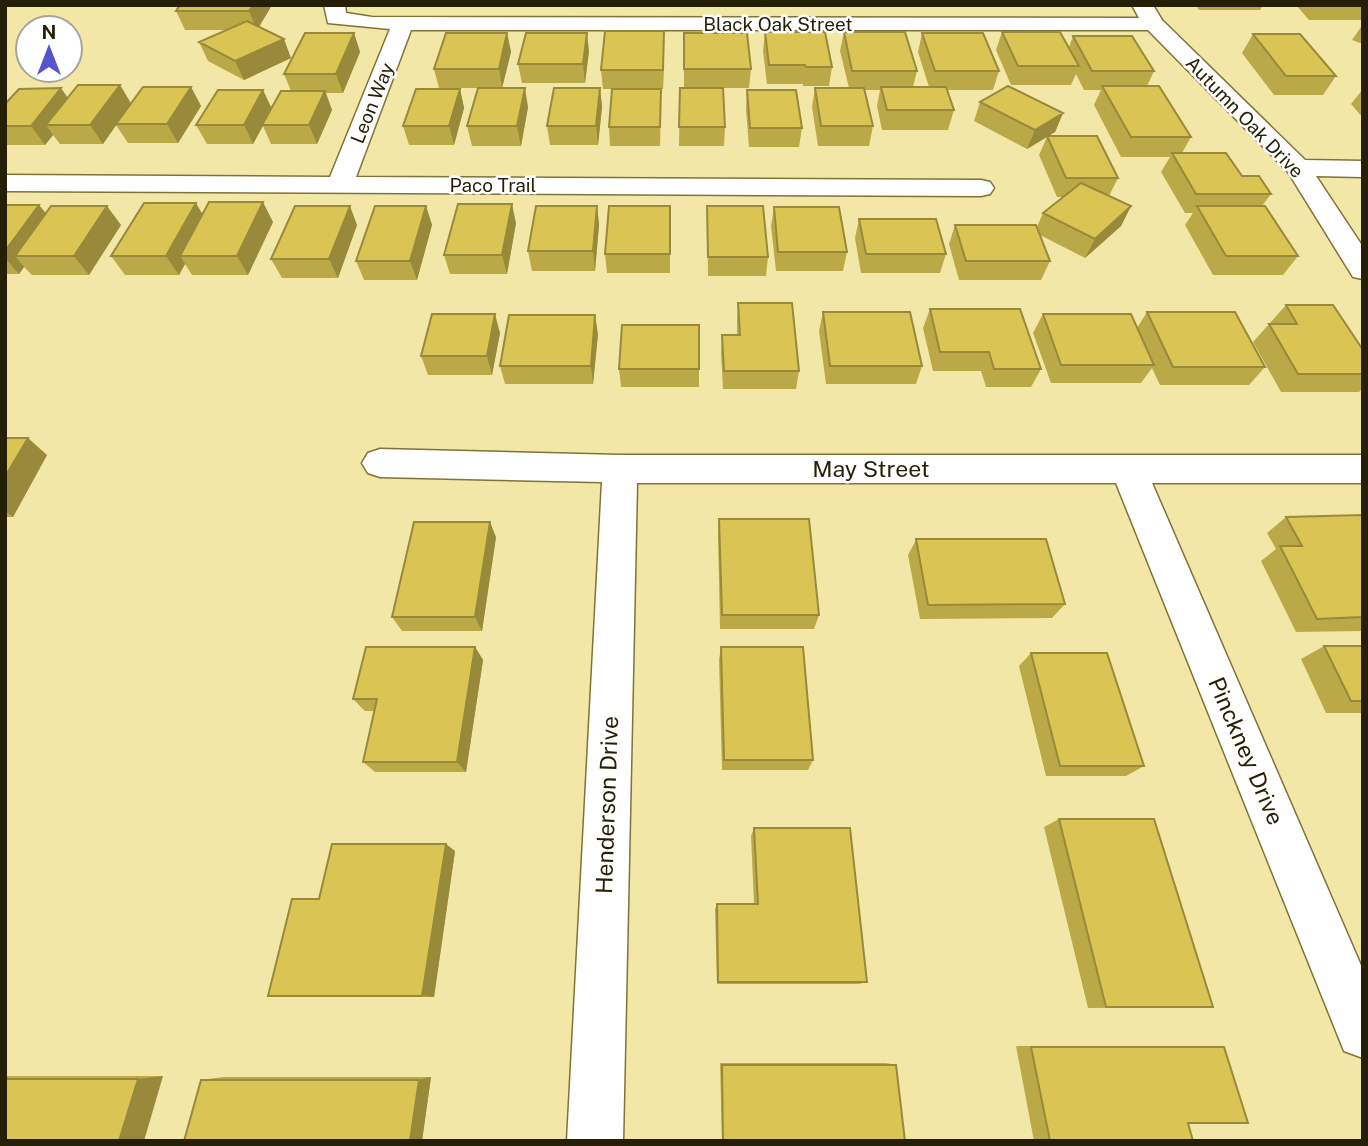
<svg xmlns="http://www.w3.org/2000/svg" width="1368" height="1146" font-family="'Public Sans',sans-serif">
	<rect width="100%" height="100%" fill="#f3e7a8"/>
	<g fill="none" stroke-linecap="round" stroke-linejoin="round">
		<g stroke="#7f7337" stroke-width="3">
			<path id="street" d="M324,5h21l1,8 26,4 767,1 -7,-13h21l9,15 143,140 58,1v16l-47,-1 47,71v32l-10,-2 -65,-105 -140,-142h-737l-55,147 625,3 9,2 4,6 -4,6 -9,2 -976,-5v-16l325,2 60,-148 -62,-6z
				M380,449l240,6h743v28h-211l211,487v88l-19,-7 -228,-568h-479l-14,658h-56l35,-659 -222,-5 -12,-4 -6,-10 6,-10z"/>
		</g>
		<use href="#street" fill="#fff" fill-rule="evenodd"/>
	</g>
	<path fill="#bba948" d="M272,5l-13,22 32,31 -47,22 -36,-19 -9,-19 28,-12h-42l-9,-19z
		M1196,5h67l-3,5h-61z
		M1296,5h67v14l-1,1h-53z
		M1363,24v20l-11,-4z
		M765,32l67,35 -3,19h-26v-2h-36l-4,-33z
		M844,32l73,39 -4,16h16l-11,-35 4,-19 77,38 -6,19h-46l7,20 -6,20h-66l-5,-24 3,-16h-16l9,36 -4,20h-51l-6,-39 3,-19h34l-9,-37z
		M1002,32l67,15 4,-11 81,35 -7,15 44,51 -9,16 60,23 29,18 -9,12 36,50 -15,19h-70l-28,-50 8,-12h-8l-24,-41 9,-15h-49l-27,-52 7,-15h-17l-8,-16 -5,11h-60l-15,-35z
		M354,33l6,19 -17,41h-17l6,17 -15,34h-46l-8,-18 -10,18h-46l-11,-19 67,-35 8,18 20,-17 -7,-17z
		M507,33l4,19 -9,36h-63l-5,-19z
		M684,33l67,36 -2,19h-65z
		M1253,34l83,42 -13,19h-49l-32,-42z
		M664,50l-1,39h-60l-2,-19z
		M589,51l-4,32h-63l-4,-19z
		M120,85l11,18 60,-16 10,19 -23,37h-50l-12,-18 -13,19h-43l-7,-9 -8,10h-40v-41l62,-6z
		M600,88l2,19 -4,38h-48l-3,-19z
		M680,88l45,39 -1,19h-45z
		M460,89l4,19 -10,37h-45l-6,-19z
		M1363,89v29l-12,-14z
		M747,90l55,38 -3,19h-50l-3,-38z
		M980,102l83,11 -8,19 -7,4 70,42 -9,18 22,10 -10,20 -36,32 -45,-23 10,26 -9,19h-82l-10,-36 6,-19 82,2 6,-14 20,-16h-6l-18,-42 8,-18 -20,12 -53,-28z
		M528,107l-7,39h-49l-5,-20z
		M661,108l-1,38h-50l-1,-19z
		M5,205l41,8 75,12 -32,50h-57l-8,-8 -5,7h-14z
		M426,206l6,19 -15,55h-53l-8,-19z
		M597,206l2,19 -4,46h-63l-4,-20z
		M670,206v67h-63l-2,-19z
		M707,206l61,51 -2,19h-58z
		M774,207l73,45 -4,19h-67l-5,-45z
		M202,214l71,8 -25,53h-56l-7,-11 -6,11h-54l-14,-19z
		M859,219l87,35 -6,19h-79l-6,-35z
		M516,223l-9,51h-57l-6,-19z
		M357,225l-19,53h-56l-11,-19z
		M738,303l61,68 -3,18h-73l-2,-36 1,-18h15v-14z
		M1286,305l77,45v38l-4,4h-78l-28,-50z
		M930,309l111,60 -10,18h-45l-5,-16h-48l-10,-43z
		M823,312l99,54 -6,18h-90l-7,-53z
		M1147,312l118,55 -16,18h-89l-8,-17 -11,15h-90l-18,-50 10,-19 94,14z
		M500,333l-8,42h-64l-7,-19z
		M598,334l-5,50h-88l-5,-18z
		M619,369h80v18h-78z
		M5,438l42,17 -34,62h-8z
		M1363,515v116l-67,1 -35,-71 15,-12 -9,-16 19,-16z
		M719,519l100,96 -5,14h-94l-2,-94z
		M496,537l-14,94h-80l-10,-14z
		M916,540l149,64 -13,14 -132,1 -12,-64z
		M1324,646h39v71l-2,-4h-35l-25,-54z
		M475,647l8,13 -17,112h-91l-12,-10 12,-51h-10l-12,-12z
		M721,647l92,113 -5,10h-86l-3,-110z
		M1031,653l113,113 -18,10h-80l-27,-110z
		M1059,819l154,188 -125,1 -44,-181z
		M754,828l113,154 -8,2h-142l-2,-75 2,-5h37l-3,-68z
		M455,851l-21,146h-148l-18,-1 51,-97z
		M1016,1046h184l24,1 -36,76 5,18h-159z
		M720,1063h166l10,2 9,76h-183z
		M5,1076h158l-158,65z
		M223,1077h208l-9,64 -221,-61z"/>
	<path fill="#98893b" d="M253,5h19l-15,25 -8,-19z
		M664,31v19l-1,39v-19z
		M354,33l6,19 -17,41 -7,-19z
		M507,33l4,19 -9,36 -3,-19z
		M587,33l2,18 -4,32 -2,-19z
		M284,39l7,19 -47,22 -9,-19z
		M120,85l11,19 -28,40 -13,-19z
		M191,87l10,19 -23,37 -11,-19z
		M61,88l13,19 -28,18 7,10 -8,10 -14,-19z
		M525,88l3,19 -7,39 -4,-20z
		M600,88l2,19 -4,38 -2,-19z
		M460,89l4,19 -10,37 -5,-19z
		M263,90l9,19 -19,35 -9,-19z
		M325,91l7,19 -15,34 -8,-19z
		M1063,113l-8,19 -28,17 8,-19z
		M263,202l10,20 -25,53 -11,-19z
		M196,203l11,19 -27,34 5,8 -6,11 -13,-19z
		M512,204l4,19 -9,51 -5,-19z
		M39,205l16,19 -40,32 9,11 -5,7 -14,-16v-7z
		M107,206l14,19 -32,50 -15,-19z
		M350,206l7,19 -19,53 -9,-19z
		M426,206l6,19 -15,55 -7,-19z
		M597,206l2,19 -4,46 -2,-20z
		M1131,206l-10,20 -36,32 10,-19z
		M495,314l5,19 -8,42 -5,-19z
		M595,315l3,19 -5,50 -2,-18z
		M28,438l19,17 -34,62 -8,-6v-34z
		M490,522l6,15 -14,94 -7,-14z
		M475,647l8,13 -17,112 -9,-10z
		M446,844l9,7 -21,146 -12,-1z
		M163,1076l-19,65h-25l19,-62z
		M431,1077l-9,64h-12l9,-61z"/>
	<path fill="#d9c454" stroke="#98893b" stroke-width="2" d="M180,5h73l-4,6h-73z
		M247,21l37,18 -49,22 -36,-19z
		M605,31h59l-1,39h-62z
		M765,32h60l7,35h-26l-1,-2h-36z
		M844,32h61l12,39h-65z
		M1002,32h58l19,34h-61z
		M305,33h49l-18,41h-52z
		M446,33h61l-8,36h-65z
		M526,33h61l-4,31h-65z
		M684,33h63l4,36h-67z
		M922,33h61l16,38h-64z
		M1253,34h47l36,42h-50z
		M1073,36h59l22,35h-62z
		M78,85h42l-30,40h-44z
		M1008,86l55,27 -28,17 -55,-28z
		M1102,86h57l32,51h-60z
		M143,87h48l-24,37h-51z
		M881,87h65l8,23h-67z
		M61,88l-30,38h-26v-22l14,-15z
		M478,88h47l-8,38h-50z
		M554,88h46l-4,38h-49z
		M680,88h43l2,39h-46z
		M815,88h49l9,38h-52z
		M416,89h44l-11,37h-46z
		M612,89h49l-1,38h-51z
		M218,90h45l-19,35h-48z
		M747,90h49l6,38h-52z
		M281,91h44l-16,34h-47z
		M1047,136h50l21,42h-52z
		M1172,153h54l16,23h17l12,18h-75z
		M1081,183l50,23 -36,33 -52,-26z
		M209,202h54l-26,54h-57z
		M144,203h52l-30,53h-55z
		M458,204h54l-10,51h-58z
		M5,205h34l-34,46z
		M51,206h56l-33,50h-59z
		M295,206h55l-21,53h-58z
		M375,206h51l-16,55h-54z
		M536,206h61l-4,45h-65z
		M609,206h61v48h-65z
		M707,206h56l5,51h-60z
		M1197,206h68l33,50h-72z
		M774,207h65l8,45h-69z
		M859,219h77l10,35h-80z
		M955,225h81l14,36h-84z
		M738,303h54l7,68h-75l-2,-36h18z
		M1286,305h47l30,45v24h-65l-29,-50h28z
		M930,309h90l21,60h-47l-5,-17h-49z
		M823,312h87l12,54h-92z
		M1147,312h88l30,55h-92z
		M432,314h63l-8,42h-66z
		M1043,314h88l23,51h-93z
		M509,315h86l-4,51h-91z
		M622,325h77v44h-80z
		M5,438h23l-23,39z
		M1363,515v102l-46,2 -37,-73h22l-16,-29z
		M719,519h90l10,96h-97z
		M414,522h76l-15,95h-83z
		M916,539h130l19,65 -137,1z
		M1324,646h39v55h-12z
		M366,647h109l-18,115h-94l14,-63h-24z
		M721,647h82l10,113h-89z
		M1031,653h76l37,113h-84z
		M1059,819h95l59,188h-107z
		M754,828h96l17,154h-149l-1,-78h41z
		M332,844h114l-24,152h-154l24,-97h27z
		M1031,1047h193l24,76h-60l5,18h-143z
		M722,1065h174l9,76h-182z
		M5,1079h133l-19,62h-114z
		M201,1080h218l-9,61h-226z"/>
	<g text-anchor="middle" stroke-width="5" stroke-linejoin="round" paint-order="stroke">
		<g font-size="19" fill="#241f06" stroke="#fff">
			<text x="778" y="31">Black Oak Street</text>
			<text transform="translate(372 103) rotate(-68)" y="7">Leon Way</text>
			<text transform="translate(1245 117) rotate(46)" y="7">Autumn Oak Drive</text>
			<text x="493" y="192">Paco Trail</text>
		</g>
		<g font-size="23" fill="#241f06" stroke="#fff">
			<text x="871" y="477">May Street</text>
			<text transform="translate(1246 751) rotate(67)" y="8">Pinckney Drive</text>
			<text transform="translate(607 805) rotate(-88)" y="8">Henderson Drive</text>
		</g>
	</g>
	<rect width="1368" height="1146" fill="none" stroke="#241f06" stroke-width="14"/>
	<g transform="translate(49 49)"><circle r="33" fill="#ffffff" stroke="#a7a59b" stroke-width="2"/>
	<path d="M0-5L12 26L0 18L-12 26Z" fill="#5655cc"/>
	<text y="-10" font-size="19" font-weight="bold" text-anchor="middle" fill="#241f06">N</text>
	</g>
</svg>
